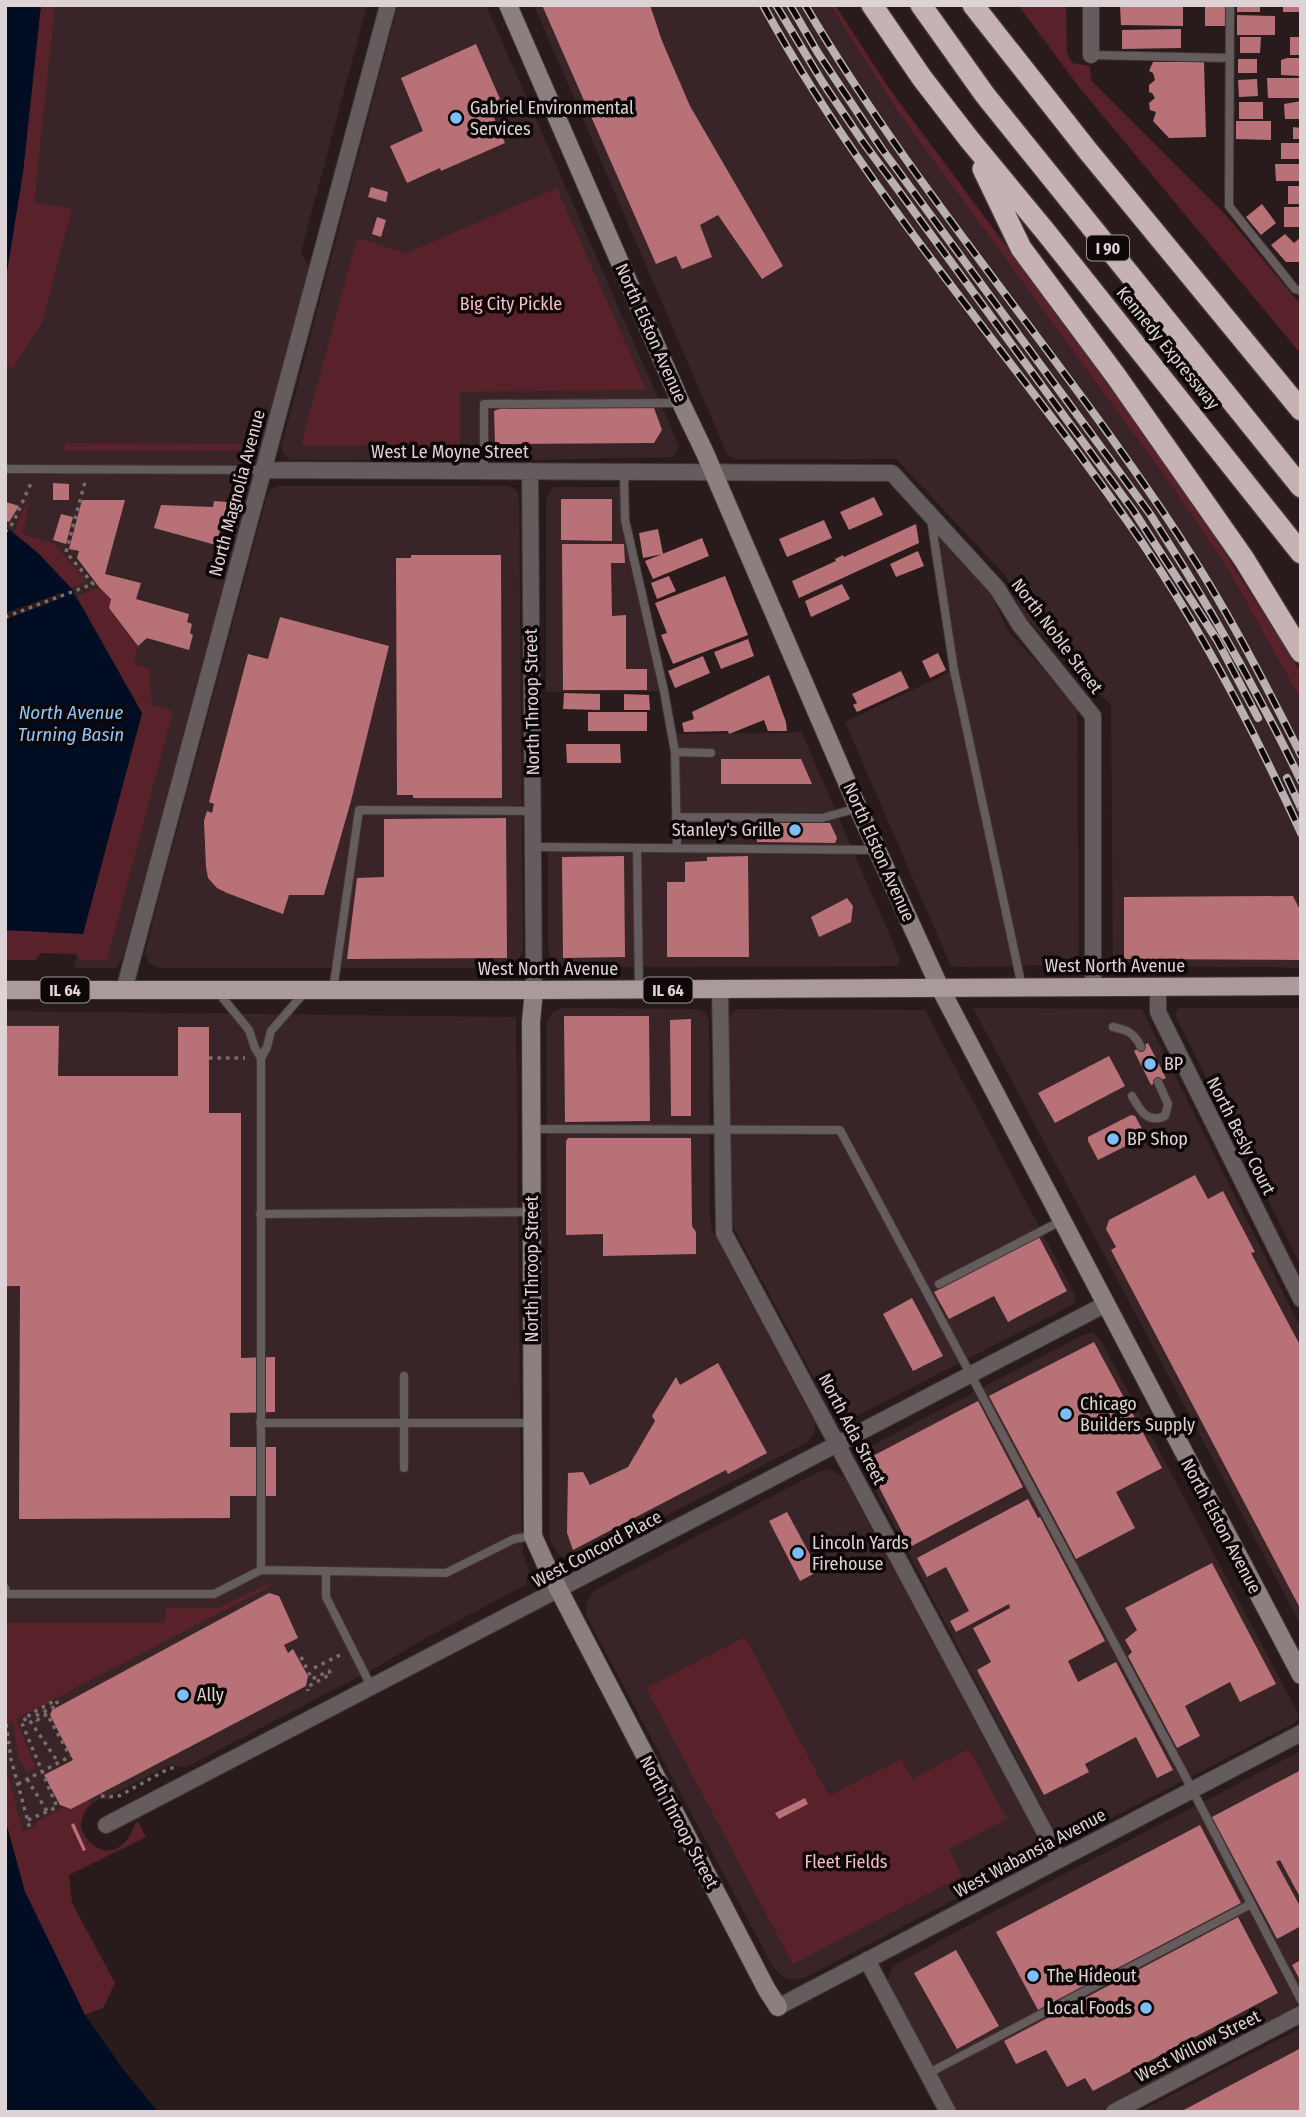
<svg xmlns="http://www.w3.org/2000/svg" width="1306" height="2117" font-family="'Fira Sans Condensed',sans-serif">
	<rect width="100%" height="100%" fill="#291b1c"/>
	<path fill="#392527" d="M41,5h326l-66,247 8,16 -186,690 -6,9 -3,1h-40l68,-255 -71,-125 -33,-35 -33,-27v-242l18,-112z
		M398,5h88l193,441 -5,11 -141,3h-242l-6,-4 -4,-8z
		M534,5h296l68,107 273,373 57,84 73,131v269l-22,-2 -161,-1 -5,-2 -2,-259 -88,-90 -17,-39 -110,-117h-161l-7,-3z
		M276,486h232l9,5 2,7 4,453 -7,15 -5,2h-353l-9,-5 -4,-10 13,-52 109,-405 3,-6z
		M558,487h66l1,33 39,171 -118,1v-194l6,-9z
		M932,526l57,65 19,40 69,75 2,256 -3,3 -120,2 -6,-3 -105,-242 109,-52z
		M801,731l98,226 1,5 -3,4 -344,1 -5,-20v-99h129l-5,-114 121,-1z
		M561,1008l133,1 7,1 6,5 2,6 1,198 2,11 103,193v8l-7,11 -222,116 -10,2 -16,-4 -10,-15 -4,-516 6,-12z
		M973,1008l169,1 159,320v296z
		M1179,1008h122v258l-123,-245 -3,-9z
		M737,1009l188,1 151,287 -2,7 -229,118 -8,-1 -107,-200 -2,-199 3,-9z
		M5,1011l511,6 5,503 2,34 6,17 -4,14 -5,3 -98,52 -41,25 -195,102 -16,-2 -58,30 -1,4 -14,1 -12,10 -4,8 2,17 -65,31 -13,-50z
		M1092,1333l8,6 199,376 -3,7 -229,119 -9,-3 -200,-381 4,-6 221,-116z
		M831,1469l14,10 192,358 2,11 -7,11 -226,118 -13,3 -10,-3 -10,-10 -186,-350v-13l5,-11 7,-5 219,-116z
		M1301,1751v255l-202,106h-146l-66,-131 6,-15 152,-82z
		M1301,2028v84h-162l17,-9z"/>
	<path fill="#592129" d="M41,5h14l-21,198 38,5 -30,115 -29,45 -8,-2v-82l18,-112z
		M830,5h5l56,86 200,269 113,158 1,4 96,150v28l-73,-131 -57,-84 -273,-373z
		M1018,5h48l1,48 5,10 18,3 1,14 134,134 76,91v49l-222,-267z
		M557,188l89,202 -186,2v53h-159l56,-207 50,15z
		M65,443l178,1 -2,6 -176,1z
		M29,503l-6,31 31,10 33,38 -16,6 -33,-35 -24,-20 9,-24z
		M99,587l12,12 -2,9 29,38 -4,18 15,5 3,36 21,6 -66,249h-27l-4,-6 -35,-1 -5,7h-31v-30l78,3 59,-220 -65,-117z
		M270,1583l1,3 -255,133 20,49 -9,4 -9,-15 -5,-35 -8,3v-102h160l1,-15h52z
		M745,1637l84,159 72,-37 11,20 57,-30 38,70 -58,30 13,27 -169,88 -147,-276z
		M5,1764l18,68 13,-6v-4l27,-14 8,1 17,-10 3,5 -6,6 -5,16c6,18 26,34 43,18 8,-6 9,-17 15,-23l8,16 -77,38 3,28 43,80 -12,25 -18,7 -60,-123 -20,-73z"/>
	<path fill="#000d22" d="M5,5h36l-18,167 -18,112z
		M5,526l33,27 33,35 71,125 -59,221 -78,-4z
		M5,1819l20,73 60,123 38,54 35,43h-153z"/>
	<path fill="#291b1c" d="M60,593l1,5 -56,22v-7z"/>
	<path fill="#b97178" d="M542,5h108l12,36 28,65 93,160 -21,13 -44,-64 -18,10 12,32 -30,12 -6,-13 -20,8z
		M1120,5h63v21l-62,-1z
		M1205,5h20v21h-20z
		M1237,5h23v7h-23z
		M1283,5h18v7h-18z
		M1237,15l38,1v19h-38z
		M1181,29v19l-59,1v-19z
		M1240,37h21l-1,16h-20z
		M1290,37h11v18h-11z
		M476,44l24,55 -12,5 17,39 -64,28 -1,-3 -33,15 -17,-37 33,-15 -22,-53z
		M1287,58h14v18l-20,-1v-15z
		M1238,59h19v14h-19z
		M1153,62h51l2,75 -37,1 -16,-17 3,-9 -6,-2 -1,-7 6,-5 -3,-5 -3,-1v-7l6,-5 -2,-7 -4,-2z
		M1267,78h34v20h-33z
		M1257,79l1,17 -19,1 -1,-17z
		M1301,101v18h-16l-1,-15z
		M1239,102h24v17h-24z
		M1236,121h35v19l-35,-1z
		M1293,127l8,1v11h-8z
		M1281,143h20v16h-20z
		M1275,164h26v17h-25z
		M1288,186h13v18h-13z
		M371,187l17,5 -2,10 -18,-5z
		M1262,204l14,19 -15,12 -15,-18z
		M1284,207h17v20h-17z
		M377,217l9,3 -5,17 -9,-3z
		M1285,234l9,9 7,-6v25h-15l-15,-17z
		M504,407l150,1 8,22 -8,13 -159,1 -1,-33z
		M53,483l16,1v16h-16z
		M874,497l9,18 -34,15 -9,-18z
		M561,499h51v42l-51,-1z
		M82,500h43l-20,74 36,9 -5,16 53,15 -2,8 5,2 -2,9 3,2 -4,15 -42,-12 -9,8 -29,-38 2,-9 -12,-12 -22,-29 2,-7 -10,-2z
		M214,501l14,1 -12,43 -62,-17 7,-23 52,2z
		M6,502l13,4 -10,16 -4,-2z
		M61,514l12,3 -7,27 -13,-4z
		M824,520l8,18 -45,19 -8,-18z
		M916,524l3,19 -120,55 -7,-17 44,-20 -1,-2 8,-4 1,2z
		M658,529l5,25 -20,4 -4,-25z
		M702,538l7,18 -56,23 -8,-18z
		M562,544h62l1,19h-14l1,53 14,-1v54h21v21h-84z
		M918,551l6,15 -28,11 -6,-13z
		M411,555h90l1,243h-89v-3h-16l-1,-237h15z
		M669,576l7,15 -19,8 -6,-16z
		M725,576l23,59 -75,29 -12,-29 6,-2 -12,-30z
		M842,584l8,15 -39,18 -6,-16z
		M280,617l109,29 -38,155 -27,94h-35l-6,19 -56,-21 -10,-5 -9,-10 -2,-11 -2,-46 3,-10 5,2 2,-9 -5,-2 39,-148 20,5z
		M748,639l6,17 -33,13 -7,-17z
		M938,653l8,17 -16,8 -8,-17z
		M703,656l7,17 -35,15 -7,-17z
		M901,671l8,17 -52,24 -4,-7 4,-2 -5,-9z
		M769,675l17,47 1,9h-19l-4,-11 -35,14 -1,-3 -44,1 -2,-9 12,-4 -2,-7z
		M564,693l36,1v16l-37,-1z
		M624,694l25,1 1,15h-26z
		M588,712h59v19h-59z
		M566,744h54l1,19h-54z
		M721,759h80l11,25h-91z
		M506,818l1,140 -160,1 10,-81 27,-1v-58z
		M757,823h73l7,15 -2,5 -78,-1z
		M624,856l1,101 -62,1 -1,-101z
		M748,856l1,101h-82v-75h18v-20l22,-1v-4z
		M1293,896l8,16v48l-175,-1 -2,-2v-60z
		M847,898l6,8 -2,16 -32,15 -8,-20z
		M564,1016h85l1,105 -85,1z
		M691,1019v97h-20l-1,-96z
		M5,1026h54l-1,50h120v-49h31v86h32v245l34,-1v55l-45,1v34h46v49h-46v22l-211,1 1,-233h-15z
		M1148,1043l18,35 -15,7 -17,-34z
		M1109,1056l16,30 -70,37 -17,-30z
		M1131,1115l4,1 11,20 -48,24 -10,-19v-4z
		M568,1138h123l1,88 4,6v22l-93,2v-22l-37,1v-94z
		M1195,1175l13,24 15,-8 32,61 -4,1 50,94v263l-190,-360 5,-3 -10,-18 3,-9z
		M1039,1237l28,54 -59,31 -14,-26 -45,23 -15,-27z
		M912,1298l31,58 -30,15 -30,-57z
		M1094,1342l68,126 -46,24 19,36 -59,31 -87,-163z
		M718,1363l49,90 -39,21 -2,-4 -153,80 -6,-17 1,-60 15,-1 7,13 38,-18 27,-46 -3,-5 24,-39 4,8z
		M978,1401l45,86 -113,60 -45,-87z
		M1028,1499l10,19 2,-1 65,124 -37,20 10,21 38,-20 57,108 -16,8 -21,-41 -51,27 4,8 -45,23 -67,-125 14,-8 -18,-34 37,-20 -1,-4 -53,28 -6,-11 19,-10 -23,-44 -19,10 -10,-19z
		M787,1512l32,59 -19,10 -31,-60z
		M1212,1563l64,121 -36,18 -10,-20 -45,24 15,30 -23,12 -49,-92 4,-4 -7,-12 12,-10 -12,-22z
		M269,1593l10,3 19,42 -14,7 4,8 5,-4 15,27 -2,10 -235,123 -11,-4 -16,-30 29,-15 -23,-45 2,-5z
		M1301,1770v129l-21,-39 -4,2 25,46v18l-24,13 -65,-122z
		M805,1798l3,6 -29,15 -4,-6z
		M74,1823l12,27 -3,1 -12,-26z
		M1200,1825l41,78 -203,107 -42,-78z
		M1238,1917l40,76 -185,98 -8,-13 -18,9 -21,-37 -30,14 -12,-23z
		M956,1950l43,76 -42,23 -43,-76z
		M1301,1960v22l-9,-17z
		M1301,2048v64h-121z"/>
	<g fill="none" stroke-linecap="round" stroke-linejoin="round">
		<g stroke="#423536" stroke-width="10">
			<path id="lane" d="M1230,5l-1,201 66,83 6,2
				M1091,55l139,3
				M8,469l256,1
				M484,471v-67l195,-1
				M624,472l1,48 39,171 11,61 2,96
				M931,519l23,151 68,317
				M675,752l36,1
				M676,817l146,1 36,-10
				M534,847l344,3
				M637,848l2,142
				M333,990l26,-180 174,1
				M217,991l32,39 6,18 6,10
				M1113,1027c15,3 21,6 28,20
				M1132,1096c8,14 15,28 33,20l3,-12 -10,-22
				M532,1129l308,1 343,642 118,228
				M260,1214l272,-2
				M939,1284l122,-63
				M404,1376v92
				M260,1423h273
				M261,1570v-512l6,-11 4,-16 33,-38
				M326,1571v26l46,91
				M5,1588l2,6h207l47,-24 185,3 68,-34 19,-3
				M927,2074l324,-170"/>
		</g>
		<g stroke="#423536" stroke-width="18">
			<path id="street" d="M1091,5v50
				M264,470l628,3 105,115 23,37 73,91v271
				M530,471l4,519
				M1158,987v25l143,287
				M720,989l4,244 335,626
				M124,990l264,-985
				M106,1825l1000,-521
				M867,1960l81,152
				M778,2007l523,-274
				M1114,2112l187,-98"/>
		</g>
		<g stroke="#423536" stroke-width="20">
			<path id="secondary" d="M508,5l173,398 24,50 153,355 82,180 361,687
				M534,990l-3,32 2,514 14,31 220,423 11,17"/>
		</g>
		<g stroke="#423536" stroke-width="20">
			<path id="primary" d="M5,990h529l767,-4"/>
		</g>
		<g stroke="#423536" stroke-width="24">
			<path id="highway" d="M872,5l50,73 47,61 76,92 256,322
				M921,5l64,90 316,392
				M973,5l115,146 213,259
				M983,169l38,79 95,128 128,183 57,93"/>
		</g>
		<path stroke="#7a6d6e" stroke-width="3.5" stroke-dasharray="3.5 5" stroke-linecap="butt" d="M5,532l8,-9 19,-42
			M5,617l88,-33 -27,-32 19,-70
			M209,1058h36
			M301,1657l11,22 17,-8 2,3 -24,13 1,4
			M314,1668l26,-13
			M28,1717l2,-3 26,-14 2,5 -23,11 2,4 10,-6 23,42
			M6,1724l5,35 19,70
			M27,1779l20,32
			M18,1784l53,-28
			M101,1796l16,1 53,-29h7
			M28,1820l29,-13 -36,-86 7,-3 30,44"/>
		<use href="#lane" stroke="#645c5d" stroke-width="8"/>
		<use href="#street" stroke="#645c5d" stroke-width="16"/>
		<use href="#secondary" stroke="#8b7f80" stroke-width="18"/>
		<use href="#primary" stroke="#aa9a9b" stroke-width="18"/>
		<use href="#highway" stroke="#c6b2b3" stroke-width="21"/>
		<g stroke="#bbb0b1" stroke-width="8">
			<path id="rail" d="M763,5c105,193 255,356 378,536 63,93 114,191 160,292
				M776,5l47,78 40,59 270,368 84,130 41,78
				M790,5l28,48 64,96 268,365c56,86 106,174 151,267
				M805,5c110,186 254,348 372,528 47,71 86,146 124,222
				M1287,778l14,30"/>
		</g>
		<use href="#rail" stroke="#0d0708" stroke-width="5" stroke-dasharray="16" stroke-linecap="butt"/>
	</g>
	<g fill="#7cbef9" stroke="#0d0708" stroke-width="2.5">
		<circle cx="456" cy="118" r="7"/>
		<circle cx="795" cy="830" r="7"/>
		<circle cx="1150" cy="1064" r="7"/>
		<circle cx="1113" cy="1139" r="7"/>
		<circle cx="1066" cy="1414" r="7"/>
		<circle cx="798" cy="1553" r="7"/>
		<circle cx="183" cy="1695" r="7"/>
		<circle cx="1033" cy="1976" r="7"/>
		<circle cx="1146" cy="2008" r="7"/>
	</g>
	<g text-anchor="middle" stroke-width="7" stroke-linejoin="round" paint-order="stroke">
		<g fill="#0d0708" stroke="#9f9697" stroke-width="2">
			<rect x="1087" y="235.5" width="42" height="25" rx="5"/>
			<rect x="40.5" y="977.5" width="49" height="25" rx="5"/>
			<rect x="643.5" y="977.5" width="49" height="25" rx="5"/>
		</g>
		<g font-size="16" font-weight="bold" fill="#ddd3d4">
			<text x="1108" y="254">I 90</text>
			<text x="65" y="996">IL 64</text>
			<text x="668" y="996">IL 64</text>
		</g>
		<g font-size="18" fill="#ddd3d4" stroke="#0d0708" text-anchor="start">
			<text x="470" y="114">Gabriel Environmental<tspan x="470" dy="21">Services</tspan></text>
			<text x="781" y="836" text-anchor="end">Stanley's Grille</text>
			<text x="1164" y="1070">BP</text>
			<text x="1127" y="1145">BP Shop</text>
			<text x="1080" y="1410">Chicago<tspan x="1080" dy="21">Builders Supply</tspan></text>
			<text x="812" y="1549">Lincoln Yards<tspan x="812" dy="21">Firehouse</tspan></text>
			<text x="197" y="1701">Ally</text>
			<text x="1047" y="1982">The Hideout</text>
			<text x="1132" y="2014" text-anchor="end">Local Foods</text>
		</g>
		<g font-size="18" fill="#fabcc0" stroke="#0d0708">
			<text x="511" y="310">Big City Pickle</text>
			<text x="846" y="1868">Fleet Fields</text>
		</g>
		<g font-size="18" fill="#ddd3d4" stroke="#0d0708">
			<text transform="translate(651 333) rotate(66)" y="6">North Elston Avenue</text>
			<text transform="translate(1168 348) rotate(51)" y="6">Kennedy Expressway</text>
			<text x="450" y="458">West Le Moyne Street</text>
			<text transform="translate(237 493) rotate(-75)" y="6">North Magnolia Avenue</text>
			<text transform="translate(1057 636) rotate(53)" y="6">North Noble Street</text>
			<text transform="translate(532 702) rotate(-91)" y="6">North Throop Street</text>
			<text transform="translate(879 852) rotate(66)" y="6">North Elston Avenue</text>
			<text x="1115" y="972">West North Avenue</text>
			<text x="548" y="975">West North Avenue</text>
			<text transform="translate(1241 1136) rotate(63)" y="6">North Besly Court</text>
			<text transform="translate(532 1269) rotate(-90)" y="6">North Throop Street</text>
			<text transform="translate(852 1429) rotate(62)" y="6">North Ada Street</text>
			<text transform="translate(1221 1526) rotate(62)" y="6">North Elston Avenue</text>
			<text transform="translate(597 1549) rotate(-28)" y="6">West Concord Place</text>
			<text transform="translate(679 1822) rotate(62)" y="6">North Throop Street</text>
			<text transform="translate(1030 1853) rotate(-28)" y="6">West Wabansia Avenue</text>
			<text transform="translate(1198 2046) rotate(-27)" y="6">West Willow Street</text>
		</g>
		<g font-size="19" font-style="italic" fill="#8ec8fd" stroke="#0d0708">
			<text x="71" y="719">North Avenue<tspan x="71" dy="22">Turning Basin</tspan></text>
		</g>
	</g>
	<rect width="1306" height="2117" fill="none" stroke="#ddd3d4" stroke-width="14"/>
</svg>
